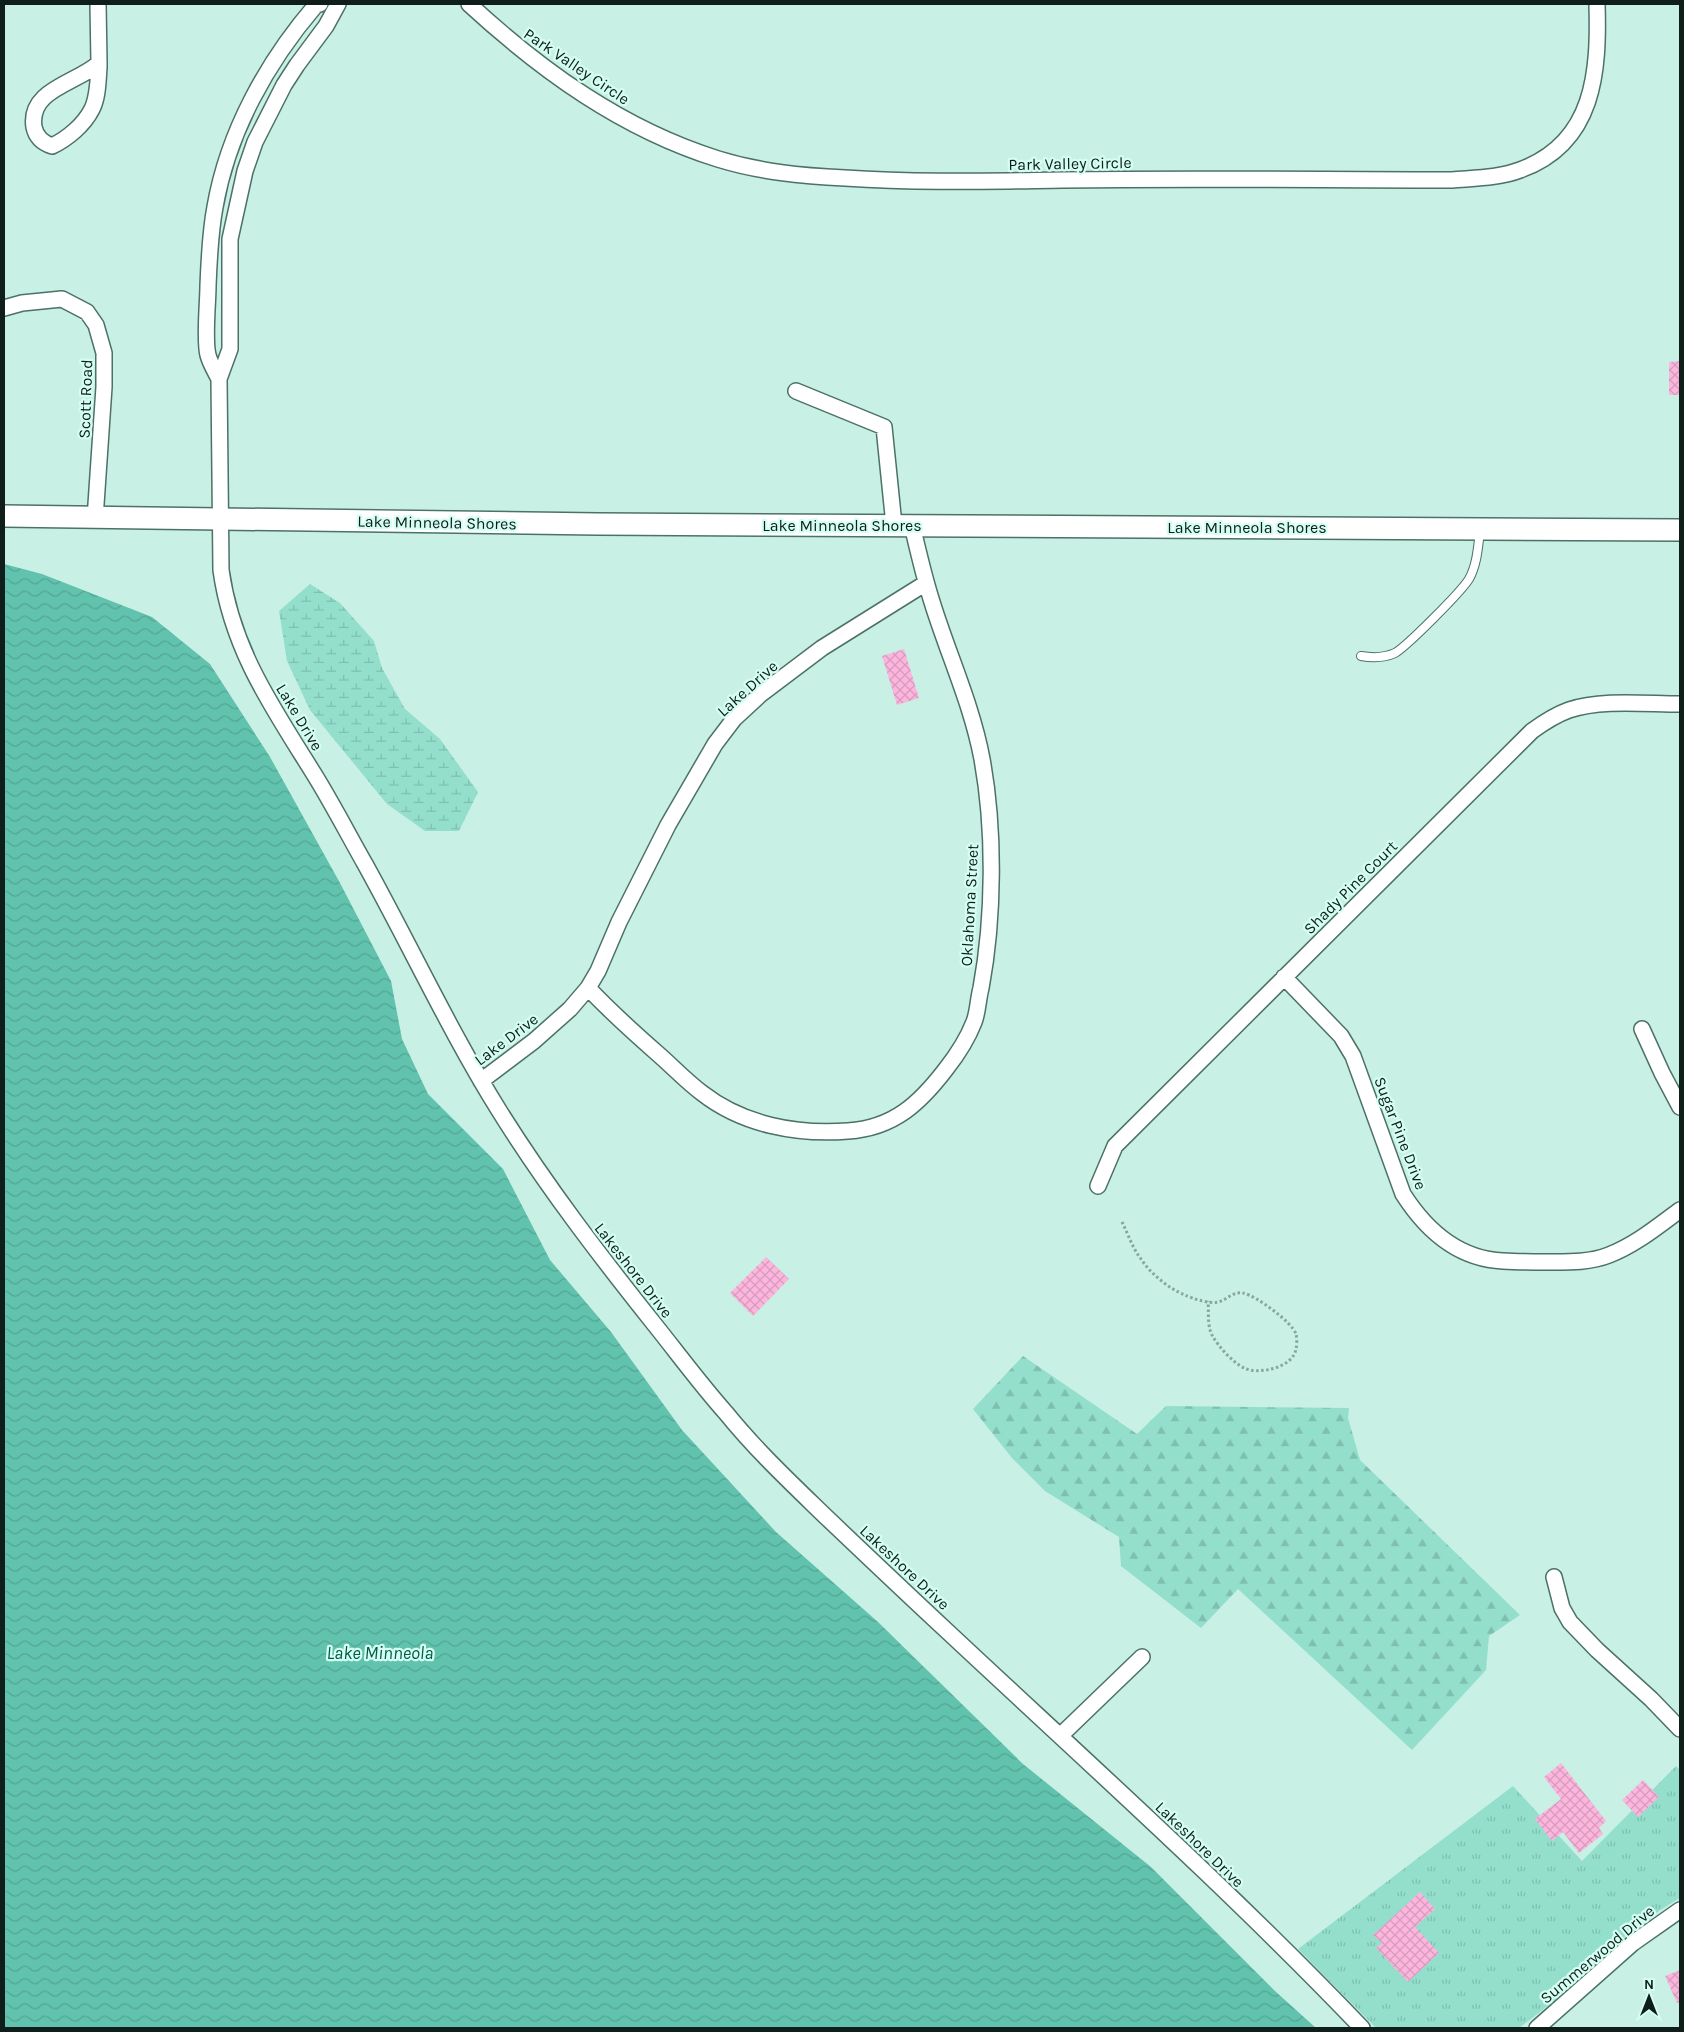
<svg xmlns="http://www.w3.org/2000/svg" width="1684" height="2032" font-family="Karla,sans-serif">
	<defs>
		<pattern id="grass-tufts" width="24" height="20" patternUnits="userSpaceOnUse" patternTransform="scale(1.25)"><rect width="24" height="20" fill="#93dfcc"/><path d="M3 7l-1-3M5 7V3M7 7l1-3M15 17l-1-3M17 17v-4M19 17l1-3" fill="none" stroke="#7ebfaf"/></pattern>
		<pattern id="forest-firs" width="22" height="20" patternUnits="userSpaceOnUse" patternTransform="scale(1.25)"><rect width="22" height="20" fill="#93dfcc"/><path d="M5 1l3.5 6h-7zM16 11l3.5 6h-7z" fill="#7ebfaf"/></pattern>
		<pattern id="wetland-marsh" width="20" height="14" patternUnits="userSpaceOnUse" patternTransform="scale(1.25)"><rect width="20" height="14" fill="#93dfcc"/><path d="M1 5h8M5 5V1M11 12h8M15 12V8" fill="none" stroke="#7ebfaf"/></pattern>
		<pattern id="water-waves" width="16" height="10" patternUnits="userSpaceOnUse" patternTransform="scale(1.25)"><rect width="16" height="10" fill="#61c2ad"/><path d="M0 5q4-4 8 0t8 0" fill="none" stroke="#53a694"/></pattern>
		<pattern id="building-cross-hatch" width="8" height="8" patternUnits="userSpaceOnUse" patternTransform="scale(1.25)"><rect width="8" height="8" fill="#fcb5dd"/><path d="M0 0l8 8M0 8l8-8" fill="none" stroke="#d79bbd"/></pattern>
	</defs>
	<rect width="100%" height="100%" fill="#c8f0e5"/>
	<path fill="url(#grass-tufts)" d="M1676,1766l4,4v128c-61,34 -105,90 -161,130h-143l-78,-79 215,-163 69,75z"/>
	<path fill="url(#forest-firs)" d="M1023,1356l114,78 29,-28 183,2 -1,10 12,42 160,155 -31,21 -3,34 -74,80 -174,-161 -37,39 -80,-62 -2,-29 -74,-46 -33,-33 -39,-49z"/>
	<path fill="url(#wetland-marsh)" d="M310,584l30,19 34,38 8,27 23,41 35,30 38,53 -19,39h-34l-38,-27 -77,-94 -23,-49 -8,-50z"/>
	<path fill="url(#water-waves)" d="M4,564l38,10 110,43 58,47 60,93 70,126 51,98 11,58 26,55 75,75 47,91 61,72 71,98 94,102 102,90 145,142 128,103 124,124 41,37h-1312z"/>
	<path fill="url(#building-cross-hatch)" d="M1680,361v34h-11v-33z
		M904,649l15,49 -22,7 -15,-49z
		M766,1257l23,22 -36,37 -23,-23z
		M1561,1763l45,58 -7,7 4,6 -24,19 -16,-21 -11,9 -17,-22 26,-20 -17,-22z
		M1643,1780l16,17 -21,20 -16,-17z
		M1420,1892l15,17 -20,18 24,26 -31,29 -32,-34 6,-5 -9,-8z
		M1680,1970v32l-3,1 -12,-27z"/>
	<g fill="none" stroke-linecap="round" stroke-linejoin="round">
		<g stroke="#4c7168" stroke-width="10">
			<path id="lane" d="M1361,656c12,2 23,2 34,-3 12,-7 66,-61 74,-74 8,-14 9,-32 11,-48"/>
		</g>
		<g stroke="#4c7168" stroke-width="18">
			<path id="street" d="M98,4l1,59v4c-1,14 -1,30 -7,42 -8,16 -25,30 -40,37 -9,-3 -16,-9 -18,-19 -6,-38 44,-44 65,-64
				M338,4l-12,22 -29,39 -13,20 -29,57 -10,29 -15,68v110l-11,30 2,191c11,80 52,138 93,204 18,29 34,60 51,90 46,83 85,168 135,248 47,75 100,144 155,213 24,30 46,60 71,88 30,37 64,69 98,102 41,39 82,78 123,116 140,131 283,259 415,397
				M469,4c73,67 153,125 249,155 42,13 84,17 127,19 73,5 145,3 218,2 130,-2 260,0 389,0 23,-2 47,-2 68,-10 75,-27 79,-99 77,-166
				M4,308l18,-5 40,-4 25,13 9,13 8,28v34l-9,132
				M219,379c-4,-8 -9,-16 -11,-24 -4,-15 0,-53 0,-69 1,-26 2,-53 7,-79 13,-75 52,-145 101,-202l4,-1
				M796,391l88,36 10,98
				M1284,977l57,59 12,20 50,138c23,36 55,65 100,67 14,1 28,1 42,1 21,0 44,1 64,-7 26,-10 48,-28 71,-45
				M588,988c22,23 45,44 69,65 15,13 29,28 45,40 41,32 95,42 146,38 46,-3 72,-28 98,-62 11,-14 21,-29 28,-47 4,-10 4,-23 7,-34 13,-70 14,-158 1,-229 -10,-54 -34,-105 -50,-157 -8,-25 -14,-51 -20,-77
				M1642,1029l20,44 18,34
				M481,1081l53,-40 36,-32 18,-21 10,-17 21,-49 49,-97 47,-81 19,-25 27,-25 61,-46 104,-65
				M1098,1186l17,-40 417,-415c11,-8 23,-16 37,-21 32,-11 77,-6 111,-6
				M1554,1577l8,31 8,14 27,28 54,49 29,30
				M1060,1736l82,-79
				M1537,2028l96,-85 47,-33"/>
		</g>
		<g stroke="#4c7168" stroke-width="24">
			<path id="secondary" d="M4,516l594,8 1082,6"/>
		</g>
		<path stroke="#87a69e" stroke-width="3" stroke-dasharray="2.5 2.5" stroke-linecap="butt" d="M1122,1222c6,12 11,27 19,37 9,14 28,30 44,36 9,4 24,9 33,7 9,-2 15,-11 25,-9 12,2 49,29 53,41 1,4 1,11 0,15 -3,19 -38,26 -52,19 -12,-6 -26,-22 -32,-33 -5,-10 -3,-22 -4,-34"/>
		<use href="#lane" stroke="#fff" stroke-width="8"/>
		<use href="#street" stroke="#fff" stroke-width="15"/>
		<use href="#secondary" stroke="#fff" stroke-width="21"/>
	</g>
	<g text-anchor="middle" stroke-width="4.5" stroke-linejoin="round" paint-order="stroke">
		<g font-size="16" fill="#0f1e1b" stroke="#d5fef3">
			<text transform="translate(577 66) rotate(34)" y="6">Park Valley Circle</text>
			<text transform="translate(1070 163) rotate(-1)" y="6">Park Valley Circle</text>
			<text transform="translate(85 399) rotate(-88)" y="6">Scott Road</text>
			<text transform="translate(437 522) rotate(1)" y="6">Lake Minneola Shores</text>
			<text x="842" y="531">Lake Minneola Shores</text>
			<text x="1247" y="533">Lake Minneola Shores</text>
			<text transform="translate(747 688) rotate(-42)" y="6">Lake Drive</text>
			<text transform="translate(300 717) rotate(59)" y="6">Lake Drive</text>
			<text transform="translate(1350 887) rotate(-45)" y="6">Shady Pine Court</text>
			<text transform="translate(969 905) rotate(-87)" y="6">Oklahoma Street</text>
			<text transform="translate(506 1039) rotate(-37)" y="6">Lake Drive</text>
			<text transform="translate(1401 1133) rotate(69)" y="6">Sugar Pine Drive</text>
			<text transform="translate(634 1270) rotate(52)" y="6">Lakeshore Drive</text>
			<text transform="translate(905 1567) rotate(43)" y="6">Lakeshore Drive</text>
			<text transform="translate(1200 1844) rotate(44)" y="6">Lakeshore Drive</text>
			<text transform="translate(1597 1954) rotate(-40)" y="6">Summerwood Drive</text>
		</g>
		<g font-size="18" font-style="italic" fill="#01594b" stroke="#d5fef3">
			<text x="380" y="1659">Lake Minneola</text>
		</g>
	</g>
	<rect width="1684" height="2032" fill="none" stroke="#0f1e1b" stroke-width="10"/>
	<g transform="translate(1649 1997)" stroke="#d5fef3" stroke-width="4" paint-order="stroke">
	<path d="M0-4L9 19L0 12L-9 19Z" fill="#0f1e1b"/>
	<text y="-8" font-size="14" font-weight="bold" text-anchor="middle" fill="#0f1e1b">N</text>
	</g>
</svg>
